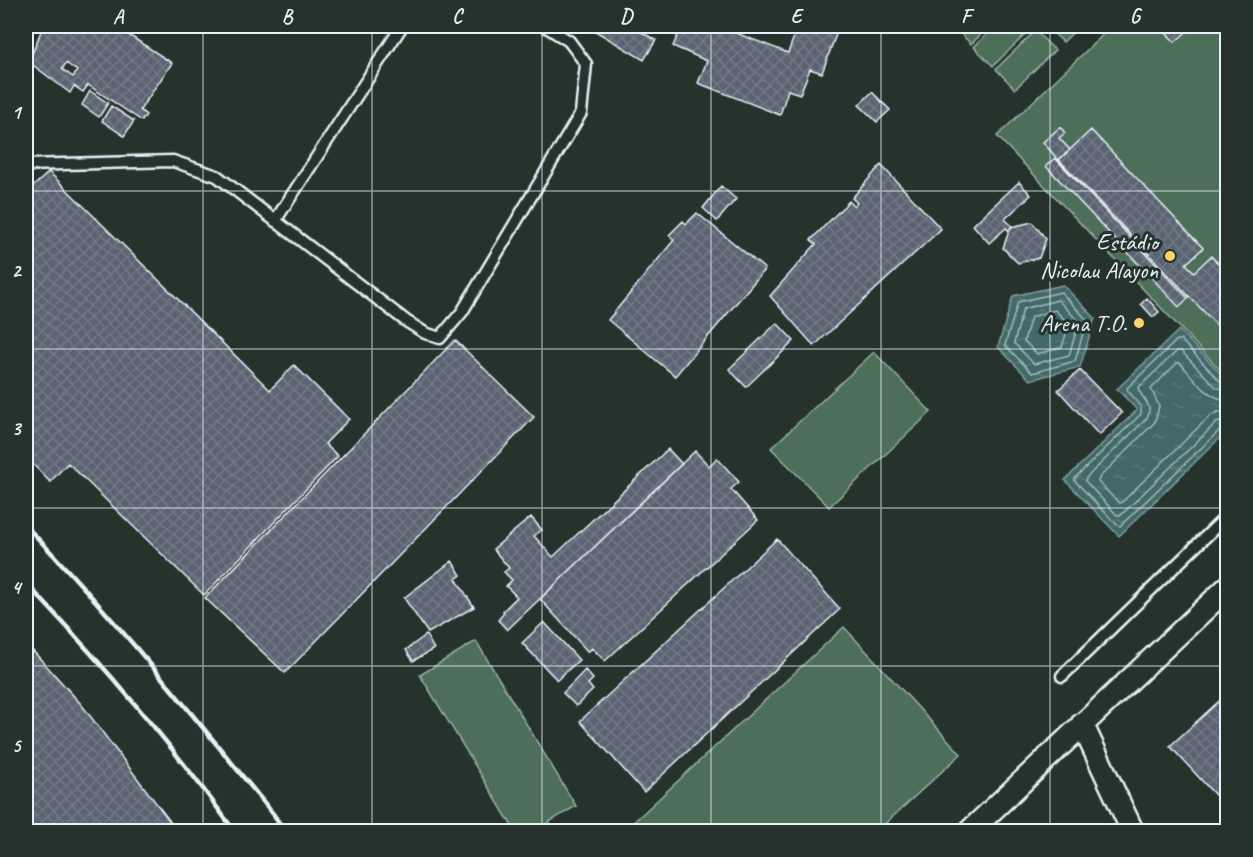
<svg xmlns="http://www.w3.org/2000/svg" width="1253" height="857" font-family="Caveat,sans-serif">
	<defs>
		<pattern id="water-ripples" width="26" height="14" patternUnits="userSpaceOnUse" patternTransform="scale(1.5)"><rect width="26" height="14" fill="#426767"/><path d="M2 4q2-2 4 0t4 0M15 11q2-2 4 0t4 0" fill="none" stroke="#5d7d7e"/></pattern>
		<pattern id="building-cross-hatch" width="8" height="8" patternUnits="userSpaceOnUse" patternTransform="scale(1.5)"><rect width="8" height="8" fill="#5a6371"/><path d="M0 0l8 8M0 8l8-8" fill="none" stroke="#727a86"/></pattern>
	</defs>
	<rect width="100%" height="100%" fill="#26332d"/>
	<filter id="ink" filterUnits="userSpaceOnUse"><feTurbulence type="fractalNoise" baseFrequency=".0167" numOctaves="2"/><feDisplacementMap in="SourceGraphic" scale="12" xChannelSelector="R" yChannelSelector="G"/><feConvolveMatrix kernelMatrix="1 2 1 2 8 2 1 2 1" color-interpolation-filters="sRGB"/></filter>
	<g filter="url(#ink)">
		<path fill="#4d6e59" stroke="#9ab0a8" stroke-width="1.5" d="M953,26h37l-19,18z
			M995,26h35l2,2 -39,38 -19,-19z
			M1046,26h34l-17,16z
			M1112,26h115v351l-230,-241z
			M1035,31l20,19 -40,39 -19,-20z
			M874,352l57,60 -102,95 -58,-59z
			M844,627l117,127 -84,77h-253z
			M476,641l100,165 -42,25h-19l-95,-156z"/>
		<path fill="url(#water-ripples)" stroke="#849ea1" stroke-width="1.5" d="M1063,285l32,33 -15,49 -50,13 -32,-33 15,-51z
			M1179,330l48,50v51l-108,105 -54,-56 72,-70 -20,-21z"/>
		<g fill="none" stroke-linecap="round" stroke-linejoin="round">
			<path stroke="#a6babe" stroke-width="1.5" d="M1061,292l26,28 -12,41 -43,12 -27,-28 13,-43z
				M1058,300l21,22 -10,33 -35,9 -20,-21 9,-34z
				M1055,310l14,14 -7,23 -25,7 -13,-13 7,-24z
				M1228,384l-7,-2 -40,-42h-4l-50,48 1,3 13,15v8l-66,64v3l42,44 3,1 101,-97 7,-2
				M1228,391l-12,-4 -35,-36h-4l-39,37c4,12 16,16 9,30l-61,60 -1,3 32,34h4l95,-92 12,-3
				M1228,400c-21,-1 -35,-23 -48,-37h-3l-26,26 8,17 -4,16 -56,56 -1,4 20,20 3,1 89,-87 8,-4 10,-1"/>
		</g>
		<path fill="url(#building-cross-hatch)" stroke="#e8f1f8" stroke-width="1.5" fill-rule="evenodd" d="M43,26h72l57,37 -32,47 6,5 -4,6 -54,-36 -5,7 -9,-6 -4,7 -41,-31zM66,63l11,8 -4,6 -11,-8z
			M587,26h43l26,14 -12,20z
			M682,26h36l70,27 10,-27h41l-17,47 -12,-4 -10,25 -12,-4 -8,25 -82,-32 9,-22 -34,-15z
			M1159,26h34l-18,16z
			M90,91l18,12 -9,14 -17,-12z
			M872,92l18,18 -13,12 -18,-17z
			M111,106l23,15 -10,15 -22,-15z
			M1060,127l5,6 -6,5 11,12 -12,10 -15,-18z
			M1091,130l112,118 -17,16 8,8 17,-16 17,17v64l-169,-177z
			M1055,158l133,140 -9,9 -133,-141z
			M881,165l60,64 -127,117 -44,-50 46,-52 -5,-4 38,-39 5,5 3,-3 -5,-5z
			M49,172l221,218 24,-25 55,54 -24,25 13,12 -134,139 -136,-132 -18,19 -24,-25v-264z
			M1019,182l12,13 -26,24 7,7 -3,5 -3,-3 -17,15 -16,-18z
			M721,186l15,13 -19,22 -14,-13z
			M697,213l68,56 -90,107 -67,-56 66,-80 -5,-5 14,-14 3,3z
			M1032,222l14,17 -7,19 -21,5 -15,-15 6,-17 2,-4z
			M1147,298l12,14 -6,5 -12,-13z
			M777,323l17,18 -48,46 -17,-18z
			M455,340l79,77 -249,256 -80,-75z
			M1080,370l42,43 -23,22 -41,-45z
			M668,449l14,15 -175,166 -9,-10 6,-7 -1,-2 14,-14 -11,-11 6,-6 -8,-8 5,-4 -16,-19 38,-32 11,13 -8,6 19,21z
			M695,451l14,15 8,-8 22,24 -8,7 27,31 -153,141 -13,-13 -4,4 -48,-53z
			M777,539l63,70 -196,183 -64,-71z
			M452,561l9,14 -5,4 18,28 -46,26 -24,-35z
			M544,622l35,38 -22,20 -35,-37z
			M426,635l8,14 -21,12 -7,-11z
			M33,651l48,53 97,128h-152v-175z
			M585,670l8,9 -5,5 5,6 -17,16 -13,-13z
			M1228,693v116l-58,-63z"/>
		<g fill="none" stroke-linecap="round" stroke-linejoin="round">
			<g stroke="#e8f1f8" stroke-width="15">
				<path id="lane" d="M26,165l147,-4 44,15 189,145 19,12 15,5 22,-26 119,-199 5,-49 -17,-23 -24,-15
					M275,221l127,-195
					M1062,676l166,-161"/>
			</g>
			<g stroke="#e8f1f8" stroke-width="26">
				<path id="street" d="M1082,724l51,108
					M969,832l259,-245"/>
			</g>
			<use href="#lane" stroke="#26332d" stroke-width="10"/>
			<use href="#street" stroke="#26332d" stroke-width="21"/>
			<path stroke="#e8f1f8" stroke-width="4.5" d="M26,526c88,91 168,190 248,289l11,17
				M26,583c74,78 146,161 209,249"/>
		</g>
	</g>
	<path fill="none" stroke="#e8f1f8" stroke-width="1.5" stroke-opacity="0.55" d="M203,26v806M372,26v806M542,26v806M711,26v806M881,26v806M1050,26v806M26,191h1202M26,349h1202M26,508h1202M26,666h1202"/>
	<g fill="#ffd166" stroke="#26332d" stroke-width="2">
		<circle cx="1170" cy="256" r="6"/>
		<circle cx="1139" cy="323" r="6"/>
	</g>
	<g text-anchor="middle" stroke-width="6" stroke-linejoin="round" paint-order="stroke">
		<g font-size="24" fill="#e8f1f8" stroke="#26332d" text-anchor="end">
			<text x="1158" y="250">Estádio<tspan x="1158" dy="28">Nicolau Alayon</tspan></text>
			<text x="1127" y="331">Arena T.O.</text>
		</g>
	</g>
	<rect width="1253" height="857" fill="none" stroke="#26332d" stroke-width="66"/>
	<rect x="33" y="33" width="1187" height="791" fill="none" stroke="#e8f1f8" stroke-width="2"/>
	<g font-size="20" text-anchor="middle" font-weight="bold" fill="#e8f1f8">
		<text x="118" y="23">A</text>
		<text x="287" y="23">B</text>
		<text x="457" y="23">C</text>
		<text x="626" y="23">D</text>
		<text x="796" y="23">E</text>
		<text x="966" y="23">F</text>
		<text x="1135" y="23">G</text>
		<text x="16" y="119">1</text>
		<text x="16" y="277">2</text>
		<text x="16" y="435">3</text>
		<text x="16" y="594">4</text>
		<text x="16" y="752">5</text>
	</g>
</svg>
